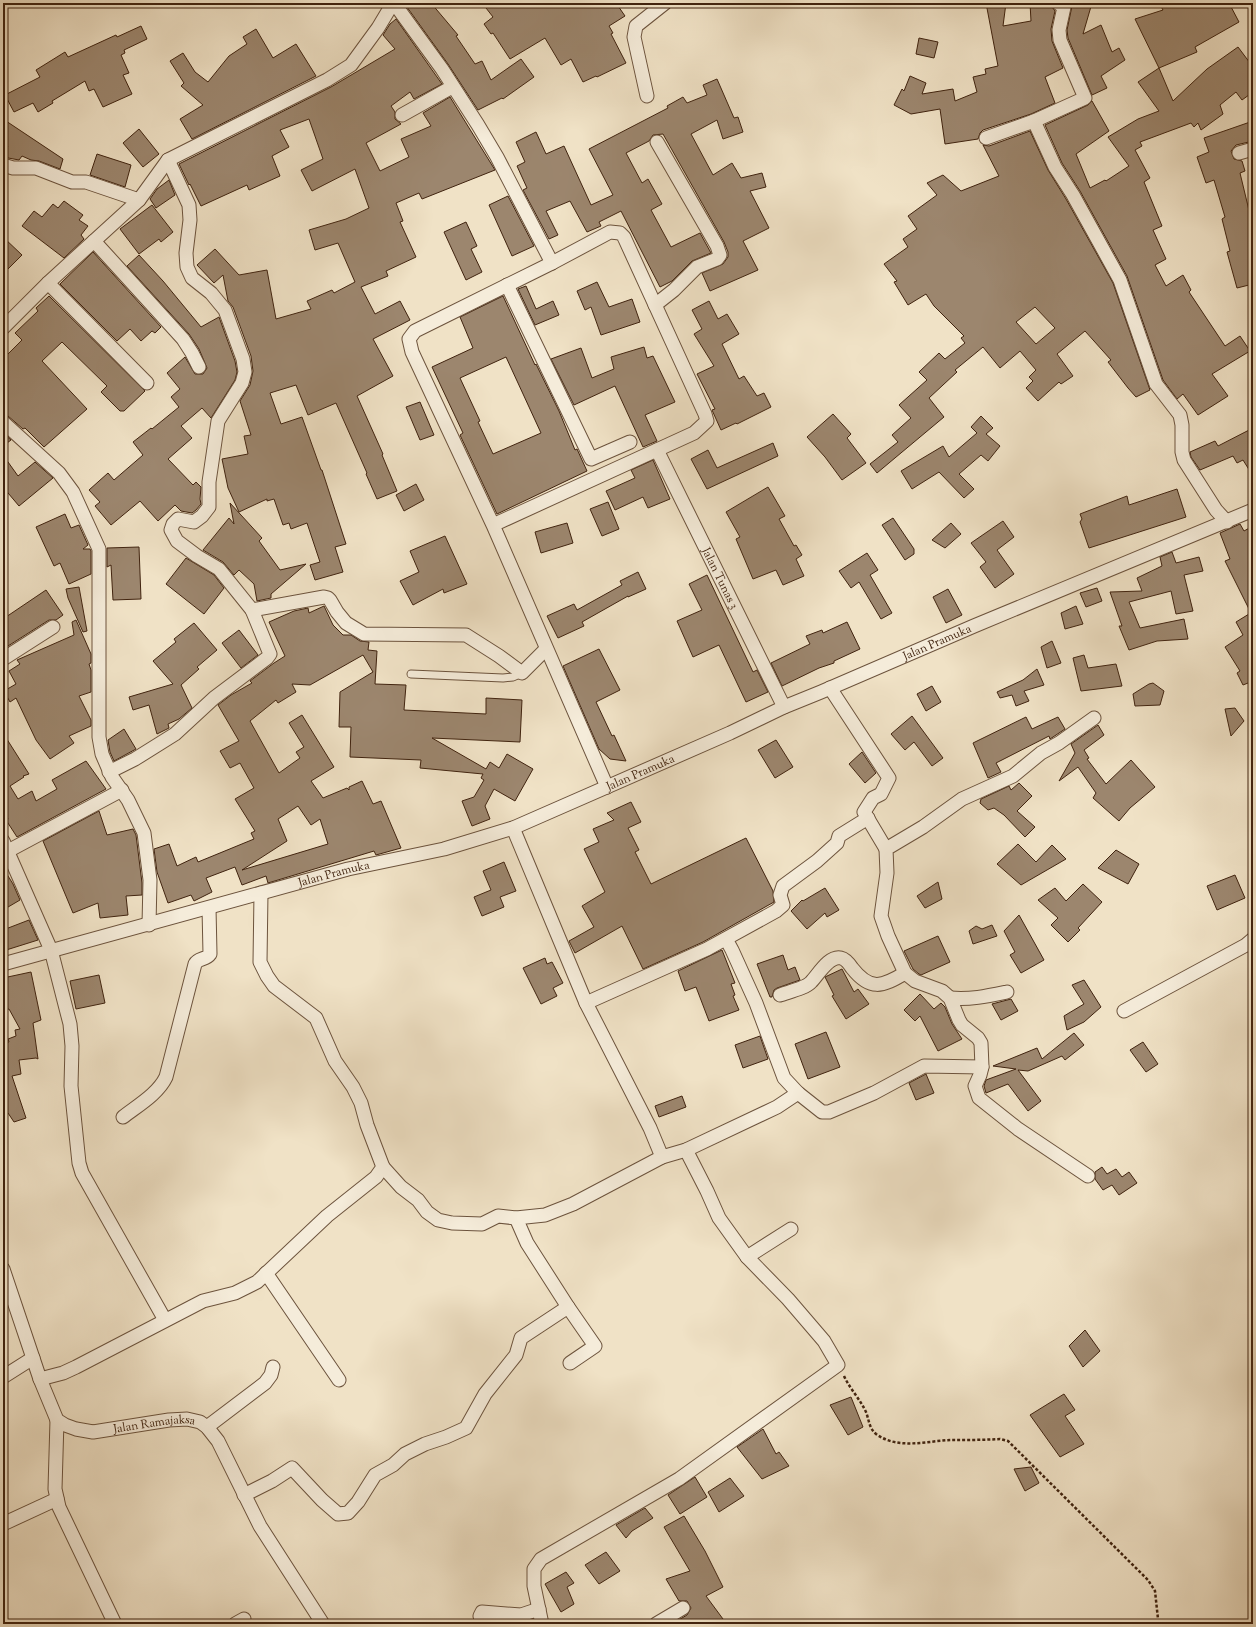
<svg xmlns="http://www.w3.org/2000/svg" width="1256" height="1627" font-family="'Sorts Mill Goudy',serif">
	<rect width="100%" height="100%" fill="#f0e2c6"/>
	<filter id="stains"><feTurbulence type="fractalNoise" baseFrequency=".005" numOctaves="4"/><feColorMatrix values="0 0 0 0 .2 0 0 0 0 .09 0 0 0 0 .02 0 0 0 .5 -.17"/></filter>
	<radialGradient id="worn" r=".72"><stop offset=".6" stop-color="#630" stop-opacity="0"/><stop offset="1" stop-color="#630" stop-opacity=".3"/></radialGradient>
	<path fill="#9c866e" stroke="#40230f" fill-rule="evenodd" d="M404,3h27l27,32 -2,1 19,28 7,-3 9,19 30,-21 13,18 -31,22 -1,-1 -24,12 -30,-46z
		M493,3h123l9,13 -16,10 4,7 -2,1 15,29 -29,14 -1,-1 -13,6 -12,-23 -10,6 -16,-27 -35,21 -17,-26 -2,1 -7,-10 9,-7 -7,-9z
		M986,3h20l-3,23 28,-5 -1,-18 20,1 5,7 -4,18 1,12 11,27 -18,9 10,26 -24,11 -48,16 -3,3 -2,6 -33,5 -5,-35 -29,5 -17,-9 8,-16 2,2 6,-15 16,7 -4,11 31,-5 2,12 22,-9 -4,-15 13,-3 -1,-5 13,-3z
		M1075,3h17l-9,31 18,-9 11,27 7,-4 6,12 -24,16 6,12 -15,7 -24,-57 -1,-8 5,-24z
		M1159,3h70l10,19 -44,25 2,5 -38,16 -24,-49 28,-9z
		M396,19l46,65 -28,15 -4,-7 -19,14 4,6v7l6,5 -35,19 14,28 29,-14 -8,-18 30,-13 -8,-13 27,-16 45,73 -73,29 -3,-6 -23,10 7,18 -3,1 16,35 -30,14 2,5 -27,11 14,27 25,-13 10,19 -37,19 20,37 -36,20 26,58 -1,1 15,36 -20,8 -11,-25 1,-1 -31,-70 -28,12 -12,-30 -26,8 11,31 21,-7 19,53h1l24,74 -11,3 8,25 -28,8 -5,-15 10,-3 -13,-39 -16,6 -2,-6 -6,2 -9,-26 -7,2v-2l-28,13 -11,-24 -6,-29 26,-5 -4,-18 7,-1 -11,-34 10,-16 3,-14 -2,-15 -18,-49 -5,-6 -5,-26 -9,8 -17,-18 18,-16 24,26 28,-5 9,49 35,-10 -4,-8 25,-11 2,3 21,-11 -17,-39 -23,7 -6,-20 37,-11 23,-11 -14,-39 -43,22 -11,-21 22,-11 -14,-40 -29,11 9,17 -17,9 8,20 -31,14 -2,-5 -46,21 -11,-22 -1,1 -10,-21 152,-77 64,-38 -12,-14 7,-11z
		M141,26l6,13 -23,11 1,3 -4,2 8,18 -6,2 9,19 -29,13 -9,-18 -5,2 -4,-10 -33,20 1,2 -15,9 -5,-9 -19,9 -9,-17 35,-18 -4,-7 29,-18 3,5 48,-22 1,2z
		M256,29l17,29 23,-14 20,32 -124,63 -12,-20 23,-14 -22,-19 3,-3 -14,-22 13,-8 12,19 13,10 21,-26 18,-12 -4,-7z
		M919,38l19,4 -4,16 -18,-4z
		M1238,47l15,20v25l-11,8 -6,-8 -16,13 3,9 -22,16 -3,-7 -4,4 -3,-4 -51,19 2,4 -7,4 15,28 -6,4 18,44 -9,4 13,29 -11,6 11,21 17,-11 8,15 -2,2 36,54 15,-10 10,15 -38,23 16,22 -30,19 -15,-21 -6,5 -14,-19 -36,-104 -47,-85 -18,-28 -17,-38 43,-20 4,-4 17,30 -33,23 14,34 15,-8 1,1 23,-15 -21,-29 30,-18 21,-8 -21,-29 21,-14 14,33 34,-32z
		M717,79l17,39 4,-1 5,15 -20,7 -6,-19 -26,14 22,41 19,-12 9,15 21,-5 4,14 -16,4 19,37 -26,13 15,29 -48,21 -8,-18 21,-9 5,-7v-5l-4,-10 -61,-108 -10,1 -4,6 -23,12 16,30 6,-4 14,25 -11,6 20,37 29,-14 11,20 -19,8 -20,20 -12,6 -39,-76 -22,11 2,4 -14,6 -17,-31 -24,10 12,24 -9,4 -26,-49 4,-2 -10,-22 8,-4 -9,-20 20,-10 10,22 18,-8 27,59 22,-10 -24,-46 79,-41 -1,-2 16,-9 4,6 20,-8 -4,-10z
		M3,119l60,40 -3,10 -21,-8 -8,-1 -9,-4 -3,4 -16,-3v-4l5,-7 -5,-3z
		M1253,121v20l-17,4 -5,6 3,8 8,2 3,10 -5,2 13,54v57l-16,4 -10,-36 3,-1 -8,-32 3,-2 -11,-37 -8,3 -9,-26 12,-5 -5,-14z
		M139,129l20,25 -16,13 -20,-24z
		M1030,131l18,39 18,29 47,84 37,107 -14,7 -8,-9 -20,-26 3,-2 -26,-29 -28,23 16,22 -12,8 -2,-2 -21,19 -12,-13 7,-7 -4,-4 7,-7 -16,-19 -20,17 -17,-21 -28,23 2,2 -28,26 15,19 -67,56 -7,-9 28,-22 -6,-7 19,-17 -12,-13 28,-25 -8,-8 20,-19 6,6 20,-16 -4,-5 3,-2 -30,-30 -8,-12 -18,11 -14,-23 3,-1 -13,-17 24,-17 -5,-8 14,-10 -9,-13 29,-21 -10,-12 16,-8 18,16 38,-15 -16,-31 6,1zM1035,307l20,21 -19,16 -20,-22z
		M97,154l34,11 -6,22 -35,-12z
		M169,180l6,15 -19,13 -6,-9 7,-10z
		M508,196l26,50 -22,10 -23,-51z
		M64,201l19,14 -4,5 9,6 -7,9 3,4 -20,19 -42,-32 12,-15 8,6 11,-13 5,4z
		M152,205l21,27 -12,10 -2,-3 -20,15 -19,-25z
		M466,222l11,24 -6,3 11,23 -16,8 -22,-48z
		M3,237l19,18 -19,19z
		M93,252l68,75 -6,6 -3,-2 -11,10 -11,-12 -13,12 -57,-57z
		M139,255l24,26 38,46 18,-10 16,44 2,11 -2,8 -24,38 -9,-10 -21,18 11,12 -24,21 25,26 3,-3 5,5 -1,12 1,5 -5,6 -4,3 -11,-2 -6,-6 -17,16 -18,-20 -29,24 -16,-19 5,-4 -11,-12 19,-17 6,7 29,-25 -10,-13 18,-14 1,1 27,-22 -8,-10 9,-8 -13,-16 18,-16 10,17h8l4,-6 -8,-19 -10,-15 -62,-68z
		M597,282l12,25 23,-8 8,23 -39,13 -10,-28 -6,3 -8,-19z
		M526,286l10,23 17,-8 6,14 -24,10 -17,-36z
		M49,296l96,95 -21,20h-4l-19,-19 6,-6 -45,-44 -20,19 45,48 -43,38 -19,-19 -2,1 -15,-13 -5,-2v-55l19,-19 -7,-7 23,-22 -2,-3z
		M503,296l32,69 1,-1 23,47 16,39 2,-1 10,22 -90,43 -37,-79 3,-2 -31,-66 41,-19 -13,-31zM506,357l35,76 -48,21 -15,-32 2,-1 -20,-43z
		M709,301l9,18 9,-5 12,20 -17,10 17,35 5,-3 13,20 7,-3 7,14 -34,17 -1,-1 -15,7 -9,-20 3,-1 -18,-35 17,-8 -20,-32 8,-5 -10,-19z
		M644,347l3,11 6,-2 22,46 -30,13 12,26 -14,6 -28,-61 -41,19 -23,-46 30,-11 11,30 22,-9 -3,-12z
		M420,402l14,33 -14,5 -14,-33z
		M833,414l18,20 -4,4 19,25 -24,17 -17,-23 -18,-20z
		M981,416l12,12 -7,6 14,12 -12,15 -7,-6 -22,19 15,15 -10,9 -25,-26 -27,17 -11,-18 42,-25 6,11 28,-24 -6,-6z
		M1253,428v48l-10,-16 -6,3 -4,-7 -33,14 -9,-13 -1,-5 25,-11 3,5z
		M3,433l8,7 -8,6z
		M773,443l5,13 -71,33 -16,-30 17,-9 9,18z
		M3,455l15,21 17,-14 18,16 -34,28 -16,-19z
		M653,460l17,39 -22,9 -5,-11 -28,13 -9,-19 29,-13 -4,-8z
		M416,484l8,16 -20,11 -8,-16z
		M768,487l17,29 -6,3 15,27 2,-1 6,10 -6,4 8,17 -21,9 -7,-15 -23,9 -17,-40 4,-2 -14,-25z
		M1177,489l9,28 -97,31 -9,-26 2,-3 -2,-5 47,-18 2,9z
		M608,502l11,27 -17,7 -12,-27z
		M230,503l32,35 -3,3 21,29 26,-6 -35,30v4l-14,3 -3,-17 -15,-14 -5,5 -11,-13 -20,-12 26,-32 5,6z
		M65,514l6,14 8,-3 9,20 -5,4h7l1,2v23l-22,10 -9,-21 -6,3 -18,-39z
		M893,518l21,31v5l-9,6 -23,-35z
		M1003,521l11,16 -17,13 17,24 -19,14 -15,-21 6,-5 -15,-19z
		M567,523l6,20 -32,10 -6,-21z
		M951,523l10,11 -16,14 -13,-8z
		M1240,524l4,7 9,-5v91l-28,-56 5,-2 -10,-26z
		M445,536l22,48 -23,9 -1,-4 -30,16 -13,-24 19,-9 -9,-21z
		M139,547l2,52 -28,1 -2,-35 -4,2v-19z
		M1172,552l4,11 23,-6 4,14 -19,4 9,36 -17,3 -5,-23 -42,11 11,26 44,-9 4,20 -31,2 -28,9 -10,-24h3l-12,-34 32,-1 -5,-13 25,-12 -2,-9z
		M867,553l11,17 -8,5 22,38 -11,6 -22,-37 -8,6 -12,-17z
		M186,558l28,17 10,13 -20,26 -38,-30z
		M638,572l8,17 -18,8v-1l-46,26 2,4 -26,12 -11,-22 27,-12 3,6 45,-25 -2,-4z
		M707,575l46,97 4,-2 11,22 -22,10 -27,-57 -26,12 -16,-36 25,-11 -13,-26z
		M79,587l8,44 -4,1 -15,-34 -2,-9z
		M1097,588l5,13 -16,6 -6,-14z
		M948,589l14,26 -16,8 -13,-26z
		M46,590l17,25 -7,5h-7l-41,26 -5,-7v-20z
		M324,606l9,19 10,10h8l9,6 9,1 -1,8 9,1 -2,33 31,1 -2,25 82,4v-16l36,2 -2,42 -88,-4 54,31 4,-7 9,6 8,-14 26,15 -18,32 -21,-12 -9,17 5,13 -18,7 -10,-25 12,-4 10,-17 -3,-2 2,-4 -63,-6 1,-8 -71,-3 1,-30h-12l1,-35 33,-20 -10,-17 -53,30 -18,-1 4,8 -18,11 -2,-3 -26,21 29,52 21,-15 -4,-6 8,-5 -15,-24 13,-8 32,52 -23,14 12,17 24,-10 2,2v-3l13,-6 11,23 8,-3 20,47 -25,7 -2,-4 -106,32 -2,-7 -24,9 -7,-18 -29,11 6,14 -18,9 -3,-6 -23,8 -11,-31 -3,-23 15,-5 8,22 19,-9 2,5 56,-23 -3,-6 4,-2 -20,-32 19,-11 -14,-25 -10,5 -10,-17 19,-10 -21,-36 13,-10 21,-12 -2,-2 24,-18 11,-7 -16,-34 25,-11 14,-3 1,5zM298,806l13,19 9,-6 8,25 -86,26 45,-29 -9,-22z
		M1076,606l7,18 -18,5 -4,-16z
		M1249,614l4,7v60l-10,4 -6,-12 3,-2 -15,-24 18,-12 -7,-13z
		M76,620l15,34v9l-2,1 2,6v22l-12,4 12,24v6l-22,10 5,7 -24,16 -14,-19 -20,-42 -6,4 -6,-11 12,-7 -7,-13 11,-7 -3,-4 57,-25 -2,-13z
		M847,622l13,27 -26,12v2l-15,5 -37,18 -11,-23 39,-19 -4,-8 16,-6 1,3z
		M194,623l23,27 -20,17 2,2 -18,16 11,23 -13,11 -11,5 1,4 -12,6 -8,-29 -16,5 -4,-13 44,-13 -20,-23 23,-19 -2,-3z
		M239,630l19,25 -17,13 -19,-25z
		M1052,641l9,22 -14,5 -6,-21z
		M599,649l21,41 -24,12 16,34 2,-1 12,26 -16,-2 -11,-10 -36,-83z
		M1084,655l4,13 28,-4 6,22 -41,5 -8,-33z
		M1037,669l7,16 -20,6 5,10 -13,5 -4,-11 -12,3 -3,-6 26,-12z
		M1153,683l11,8 -4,14 -25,1 -2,-12 16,-10z
		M932,686l9,16 -15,9 -9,-17z
		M1235,708l9,13 -13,15 -6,-27z
		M912,716l31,42 -11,8 -18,-24 -9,8 -14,-16z
		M1026,717l6,12 26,-12 7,12 -15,10 -1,-3 -53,27 5,9 -13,6 -15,-35z
		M1098,725l6,10 -20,15 5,8 -2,1 19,25 25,-24 24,27 -25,21 -11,13 -26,-23 3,-5 -18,-26 -19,14 16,-28 -4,-9z
		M124,729l12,20 -22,12 -4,-9 -2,-12z
		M3,733l26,41 -6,2 1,1 -14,9 8,13 14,-8 4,10 21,-12 -5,-9 34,-19 20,28 -89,48 -11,-17 2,-1 -5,-9z
		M776,740l17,27 -18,11 -17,-28z
		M862,752l14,21 -11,10 -16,-19z
		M1019,783l13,13 -15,15 18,16 -10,10 -21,-22 -10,-7 -6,2 -8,-7 1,-4 28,-13 2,4z
		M631,802l10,20 -13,6 11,22 -4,2 16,32 95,-46 27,53 1,11 -71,40 -60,27 -21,-43 -47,27 -6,-12 25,-14 -12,-21 23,-14 -21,-43 15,-7 -6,-13 21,-9 -7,-7z
		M99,811l8,24 26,-6 3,6 6,48v12l-16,1 2,19 -28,3 -2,-15 -25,10 -30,-72z
		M1018,844l18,18 16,-17 14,14 -45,26 -24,-21z
		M1116,850l23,14 -11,20 -30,-16z
		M504,862l12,29 -16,6 4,10 -22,9 -8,-19 17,-7 -8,-19z
		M3,868l10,16 7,16 -17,10z
		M1235,875l10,23 -28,12 -10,-24z
		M938,882l4,17 -17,9 -8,-12z
		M1083,884l19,18 -24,26 2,2 -12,12 -17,-17 7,-7 -20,-18 17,-12 11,13z
		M825,888l14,22 -12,7 -2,-4 -18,16 -16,-18 11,-11 1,1z
		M1019,915l25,45 -23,13 -11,-18 5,-3 -11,-21z
		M29,920l9,20 -35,11v-21z
		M992,925l5,11 -24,8 -4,-13 7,-5 6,3z
		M938,936l12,26 -29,13 -2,-1 -6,-5 -9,-18z
		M722,950l13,33 -4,1 4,11 -2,1 6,14 -30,11 -13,-34 -11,4 -7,-20z
		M783,955l5,15 7,-3 5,13 -23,8 -3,2 -2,7h-2l-13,-33z
		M545,958l2,6 5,-2 11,21 -10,5 4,8 -16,8 -18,-36z
		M842,969l12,23 4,-3 11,15 -23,15 -14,-23 2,-1 -9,-18z
		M31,972l10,48 -8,3 5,36 -2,-1 -17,2 2,14 -9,2 14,42 -12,4 -6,-9 -5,1v-71l6,-1 -1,-3 8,-3 -1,-6 5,-1 -11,-20 -6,1v-32z
		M99,975l6,28 -29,6 -6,-28z
		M1084,980l17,27 -17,15 -17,8 -3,-14 20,-12 -12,-19z
		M920,994l14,15 7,-6 4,4 7,17 10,15 -24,12 -18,-35 -5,5 -11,-11z
		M1011,999l7,12 -17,9 -9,-16z
		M826,1032l14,35 -32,12 -13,-35z
		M1074,1033l10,12 -19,15 -3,-4 -34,15 -10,-1 23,31 -13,10 -20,-27 -22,9 -2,-7 2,-6 30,-11 -23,-3 44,-18 5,11z
		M760,1036l8,23 -25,9 -8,-23z
		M1143,1042l15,22 -12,8 -16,-22z
		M926,1074l8,19 -18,7 -7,-17z
		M682,1096l4,11 -27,10 -4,-11z
		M1102,1167l5,7 9,-5 6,8 7,-5 8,11 -18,12 -7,-10 -9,5 -8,-11v-7z
		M1085,1330l15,21 -17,16 -14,-21z
		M1064,1394l11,16 -10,6 19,28 -24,13 -30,-42z
		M851,1397l12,30 -15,8 -18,-30z
		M763,1429l13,25 3,-2 10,14 -27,13 -25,-32z
		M1031,1467l8,16 -14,8 -11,-22z
		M695,1477l12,20 -27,17 -12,-19z
		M730,1478l14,18 -25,16 -11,-20z
		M645,1508l8,10 -21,13 -6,7 -10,-13z
		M684,1516l21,35 18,36 -17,9 17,23 -12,5h-39l15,-9 4,-7 -4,-7h-8l-13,-22 24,-8 -26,-44z
		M606,1552l14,19 -21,13 -14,-19z
		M566,1572l8,11 -7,4 7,17 -13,8 -16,-28z"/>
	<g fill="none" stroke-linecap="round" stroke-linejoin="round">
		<g stroke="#6c533d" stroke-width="9">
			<path id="lane" d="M411,674l92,4 10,-1 9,-4"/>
		</g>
		<g stroke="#6c533d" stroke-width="15">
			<g id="street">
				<path d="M394,3l48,66 36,56 19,32 55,106"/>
				<path d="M647,96l-13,-59 2,-11 29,-23"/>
				<path d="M402,115l50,-28"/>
				<path d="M1034,121l21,46 18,28 47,85 36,104 24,31 2,10v27l2,8 32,50 11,12"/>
				<path d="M986,138l48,-17 51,-23 -25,-58 -1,-10 5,-23 -6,-4"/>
				<path d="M1239,153l14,-4"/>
				<path d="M3,165l10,3h23l36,14h14l53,18"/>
				<path d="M94,241l89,98 9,14 7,14"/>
				<path d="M48,283l99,100"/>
				<path d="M507,285l84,174 39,-17"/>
				<path d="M655,305l19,-15 23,-23 20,-8 3,-4 -3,-9 -60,-104"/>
				<path d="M3,328l45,-45 91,-83 29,-40 159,-80 24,-15 27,-37 15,-25"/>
				<path d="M3,422l56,51 14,19 26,57v188l3,17 10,23 16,23 16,33 6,47 -1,45"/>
				<path id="s1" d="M657,450l127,257"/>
				<path d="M493,525l201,-92 13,-12 -2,-7 -81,-177 -4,-4 -10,-1 -58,31 -137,68 -6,8 3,13 81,173 114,262"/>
				<path d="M252,610l72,-13 4,1 2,2 7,12 9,11 18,11 102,1 33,21 23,17 24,-24"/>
				<path d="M3,659l50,-32"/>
				<path d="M830,688l59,90 -8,16 -8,4 -9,14 22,37"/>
				<path d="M109,772l26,-13 40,-25 39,-36 53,-40 3,-4 -18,-44 -33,-41 -22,-13 -20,-15 -6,-11 2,-6 5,-5 16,3 8,-6 7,-9v-25l9,-61 24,-38 3,-11 -2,-13 -18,-49 -14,-17 -19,-15 -5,-11 -1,-14 4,-33 -1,-15 -21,-45"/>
				<path d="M513,828l73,175 64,125 12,29 24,-7 91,-43 21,-14 -14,-15 -28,-75 -24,-53 -6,-11"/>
				<path d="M3,841l48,109 19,74 2,22 -1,40 8,77 3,10 83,147"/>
				<path d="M8,851l114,-61"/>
				<path id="s2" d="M3,964l345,-95 96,-20 69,-21 217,-95 54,-26 37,-15 153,-66 279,-116"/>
				<path d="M780,995c8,-3 26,-7 31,-13 7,-7 18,-27 30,-24 5,1 9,7 11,10 18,23 30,19 53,5"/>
				<path d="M950,998c20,2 38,-2 57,-6"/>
				<path d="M586,1003l121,-54 69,-38 7,-6 -3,-10 3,-9 34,-25 20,-18 2,-7 29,-18"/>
				<path d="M1124,1011l122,-66 7,-6"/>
				<path d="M798,1093l24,19h7l45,-19 50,-27 58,1"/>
				<path d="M123,1117c14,-11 35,-23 43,-40l29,-113c3,-6 11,-4 15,-10l-1,-46"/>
				<path d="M383,1167l18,20 17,13 9,12 11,8 14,3 30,1 16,-8 18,2 29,-3 28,-11 89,-47"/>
				<path d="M1088,1176l-70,-47 -39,-31 -4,-12 5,-11 2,-8 -1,-24 -3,-5 -16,-13 -3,-5 -9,-22 -8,-7 -27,-10 -10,-8 -17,-37 -7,-20 6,-43 -1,-24 37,-22 39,-28 51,-23 28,-23 18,-10 35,-25"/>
				<path d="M516,1218l11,25 41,64"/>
				<path d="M747,1257l44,-28"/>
				<path id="s3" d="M3,1269l37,110 17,41 8,5 11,4 17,3 76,-12 18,-1 13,3 7,5 11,14 42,85 63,98"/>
				<path d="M266,1273l73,107"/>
				<path d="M3,1377l30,-19"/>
				<path d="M40,1379l23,-6 13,-6 127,-66 32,-8 22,-11 70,-66 49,-39 7,-10 -16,-42 -6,-22 -8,-16 -18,-26 -19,-43 -42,-32 -7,-10 -7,-14 1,-69"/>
				<path d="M57,1420l-2,69 4,18 56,117"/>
				<path d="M207,1427l58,-44 6,-8 2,-8"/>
				<path d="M244,1495l28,-14 20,-13 30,32 16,14 10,-1 10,-11 17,-27 18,-10 12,-11 20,-10 21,-7 20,-9 19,-34 31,-39 5,-17 47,-31 27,39 -25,17"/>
				<path d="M3,1524l54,-25"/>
				<path d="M235,1624l9,-5"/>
				<path d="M482,1624l-2,-8 2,-4 39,3 18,-6"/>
				<path d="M542,1624l-8,-38v-17l7,-10 138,-80 159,-114 -14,-24 -36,-42 -41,-42 -28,-39 -12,-27 -21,-41"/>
				<path d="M656,1624l27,-16"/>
			</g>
		</g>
		<path stroke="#40230f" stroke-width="2.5" stroke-dasharray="3 2" stroke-linecap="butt" d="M844,1376c6,13 16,23 22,36 3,8 3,16 10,22 22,16 50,7 75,6 16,0 33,0 49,-1l8,2 140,139 7,11 3,28 -1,5"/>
		<use href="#lane" stroke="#f5ecda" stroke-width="7"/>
		<use href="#street" stroke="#f5ecda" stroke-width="13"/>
	</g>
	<g text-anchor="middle" stroke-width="3" stroke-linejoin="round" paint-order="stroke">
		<g font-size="12" fill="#40230f" stroke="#f5ecda">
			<text dy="4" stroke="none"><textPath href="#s1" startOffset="143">Jalan Tunas 3</textPath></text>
			<text dy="4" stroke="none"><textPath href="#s2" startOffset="991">Jalan Pramuka</textPath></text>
			<text dy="4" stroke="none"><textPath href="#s2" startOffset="667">Jalan Pramuka</textPath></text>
			<text dy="4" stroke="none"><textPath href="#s2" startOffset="343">Jalan Pramuka</textPath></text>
			<text dy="4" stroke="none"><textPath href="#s3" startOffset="261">Jalan Ramajaksa</textPath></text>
		</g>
	</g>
	<rect width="1256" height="1627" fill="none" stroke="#f0e2c6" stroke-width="16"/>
	<rect x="4" y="4" width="1248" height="1619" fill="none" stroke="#40230f" stroke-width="2"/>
	<rect x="8" y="8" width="1240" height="1611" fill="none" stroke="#40230f"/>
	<rect width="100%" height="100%" filter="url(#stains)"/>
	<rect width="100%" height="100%" fill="url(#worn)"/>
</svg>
